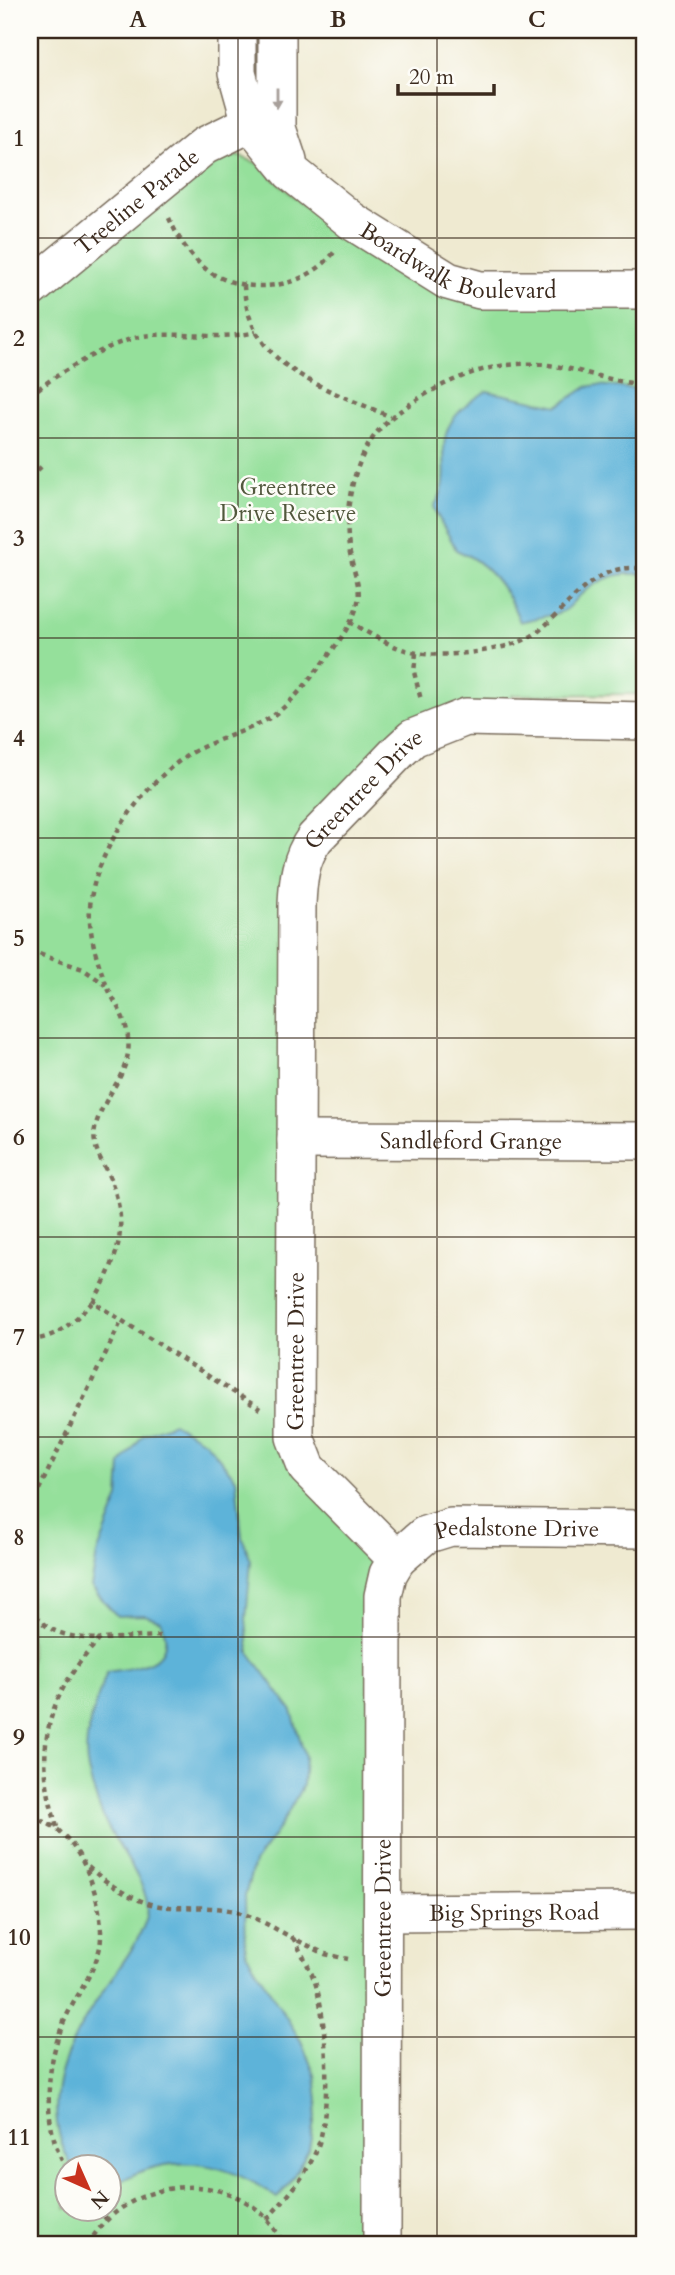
<svg xmlns="http://www.w3.org/2000/svg" width="675" height="2275" font-family="Cardo,serif">
	<rect width="100%" height="100%" fill="#fdfcf7"/>
	<filter id="ink" filterUnits="userSpaceOnUse"><feTurbulence type="fractalNoise" baseFrequency=".0143" numOctaves="2"/><feDisplacementMap in="SourceGraphic" scale="14" xChannelSelector="R" yChannelSelector="G"/><feConvolveMatrix kernelMatrix="1 2 1 2 8 2 1 2 1" color-interpolation-filters="sRGB"/></filter>
	<filter id="wash" filterUnits="userSpaceOnUse"><feTurbulence type="fractalNoise" baseFrequency=".00686" numOctaves="4" result="noise"/><feDisplacementMap in="SourceGraphic" scale="28" xChannelSelector="R" yChannelSelector="G"/><feGaussianBlur stdDeviation="1.57" result="paint"/><feColorMatrix in="noise" values="0 0 0 0 0 0 0 0 0 0 0 0 0 0 0 0 0 1.4 0 .05"/><feComposite in="paint" operator="in"/></filter>
	<g filter="url(#wash)">
		<rect width="100%" height="100%" fill="#efead1"/>
		<path fill="#95e09b" stroke="#68855c" stroke-width="2" fill-rule="evenodd" d="M239,156l18,7 44,40 120,78 224,23v390l-132,1 -8,11 -39,-1 -163,126 -20,611 83,110 5,17 -5,676h-325l-11,-23v-1913l144,-123 47,-29zM66,2166h42v42h-42z"/>
		<path fill="#5db3d9" stroke="#4c6e7c" stroke-width="2" d="M597,385l48,5v185c-26,-5 -46,4 -66,21 -5,4 -10,12 -16,15 -7,4 -33,8 -43,11 -12,-31 -32,-60 -64,-72 -6,-16 -18,-28 -22,-44 30,-41 -21,-72 53,-115l71,15 29,-19z
			M173,1423l33,19 30,37 6,58 9,24 -5,58 3,33 43,59 13,46 -2,28 -22,40 -27,38 -9,33 1,57 55,88 14,34 3,25 -9,49 -21,37 -11,12c-52,-39 -113,-49 -168,-9l-1,-23h-36c-38,-65 -1,-131 38,-185 13,-19 31,-42 37,-65 6,-26 -29,-68 -40,-91 -8,-16 -15,-38 -19,-55 -7,-32 8,-69 19,-98 31,-5 72,-8 54,-51l-16,-6 -28,1 -26,-29 6,-33 22,-57 2,-33 22,-29z"/>
	</g>
	<g filter="url(#ink)">
		<g fill="none" stroke-linecap="round" stroke-linejoin="round">
			<g stroke="#7a6d5d" stroke-width="40">
				<g id="street">
					<path id="s1" d="M237,30v43l14,50 40,49 61,49 96,60 32,9h165"/>
					<path d="M277,30v98l11,33"/>
					<path id="s2" d="M30,289l174,-143 47,-23"/>
					<path id="s3" d="M296,1140l349,1"/>
					<path id="s4" d="M397,1559l28,-24 26,-8 194,2"/>
					<path id="s5" d="M383,1913l262,-2"/>
					<path id="s6" d="M382,2245l1,-649 5,-22 9,-15 -90,-91 -12,-31 2,-532c1,-25 3,-46 18,-67l85,-88 13,-12 53,-21 179,4"/>
				</g>
			</g>
			<path stroke="#7a6d5d" stroke-width="4.5" stroke-dasharray="5 5" stroke-linecap="butt" d="M169,218c10,23 28,50 52,60 39,17 89,7 114,-27
				M244,285c3,83 82,103 147,132
				M30,395c28,-22 86,-58 122,-60 35,-2 70,5 104,-3
				M30,477l12,-11
				M349,622c20,11 44,27 68,31 28,5 96,-2 119,-20 35,-27 58,-73 109,-64
				M416,653l-2,19 7,28
				M30,951l53,18 23,16
				M93,1302c27,-46 38,-80 14,-130 -7,-14 -15,-27 -12,-43 6,-32 38,-56 33,-91 -2,-22 -14,-35 -22,-54 -9,-23 -18,-53 -16,-77 4,-55 56,-128 103,-155 23,-13 50,-19 73,-32 20,-11 37,-32 51,-50 14,-18 37,-46 41,-68 3,-16 -4,-29 -7,-44 -11,-48 4,-115 45,-144 46,-34 100,-58 159,-48 31,5 58,17 90,18
				M30,1340c28,-2 44,-19 63,-38l167,107
				M30,1508l91,-186
				M30,1608c15,26 42,30 69,31
				M30,1819c48,1 77,87 70,128 -6,28 -26,50 -37,77 -18,44 -21,103 3,144
				M57,1827c-24,-75 -12,-131 43,-188l60,-3
				M88,1867c23,19 49,38 81,40 22,1 43,-1 65,4 21,5 39,17 59,27
				M97,2208l11,13
				M267,2219c21,-23 42,-46 52,-76 12,-36 8,-125 -4,-161 -6,-16 -14,-30 -22,-44l32,16 23,5
				M88,2245c32,-59 118,-78 171,-34 11,9 18,22 26,34"/>
			<use href="#street" stroke="#fff" stroke-width="37"/>
		</g>
		<defs><path id="oneway-solid" d="M-6-.8H1V-3.2L6.5 0L1 3.2V.8H-6Z" transform="scale(1.75)"/></defs>
		<use fill="#a79f9a" href="#oneway-solid" transform="translate(277 98) rotate(90)"/>
	</g>
	<path fill="none" stroke="#3b2a1e" stroke-width="2" stroke-opacity="0.55" d="M238,30v2215M437,30v2215M30,238h615M30,438h615M30,638h615M30,838h615M30,1038h615M30,1237h615M30,1437h615M30,1637h615M30,1837h615M30,2037h615"/>
	<g text-anchor="middle" stroke-width="5" stroke-linejoin="round" paint-order="stroke">
		<g font-size="23" fill="#3b2a1e" stroke="#fdfcf7">
			<text dy="8" stroke="none"><textPath href="#s2" startOffset="138">Treeline Parade</textPath></text>
			<text dy="8" stroke="none"><textPath href="#s1" startOffset="354">Boardwalk Boulevard</textPath></text>
			<text dy="8" stroke="none"><textPath href="#s6" startOffset="1522">Greentree Drive</textPath></text>
			<text dy="8" stroke="none"><textPath href="#s3" startOffset="175">Sandleford Grange</textPath></text>
			<text dy="8" stroke="none"><textPath href="#s6" startOffset="936">Greentree Drive</textPath></text>
			<text dy="8" stroke="none"><textPath href="#s4" startOffset="130">Pedalstone Drive</textPath></text>
			<text dy="8" stroke="none"><textPath href="#s5" startOffset="131">Big Springs Road</textPath></text>
			<text dy="8" stroke="none"><textPath href="#s6" startOffset="327">Greentree Drive</textPath></text>
		</g>
		<g font-size="23" fill="#52583d" stroke="#fdfcf7">
			<text x="288" y="495">Greentree<tspan x="288" dy="26">Drive Reserve</tspan></text>
		</g>
	</g>
	<rect width="675" height="2275" fill="none" stroke="#fdfcf7" stroke-width="77"/>
	<g transform="translate(88 2188) rotate(135)"><circle r="33" fill="#fdfcf7" stroke="#afa8a0" stroke-width="2"/>
	<path d="M0-5L12 26L0 18L-12 26Z" fill="#c8321e"/>
	<text y="-10" font-size="19" font-weight="bold" text-anchor="middle" fill="#3b2a1e">N</text>
	</g>
	<path d="M398 84v10h96v-10" fill="none" stroke="#3b2a1e" stroke-width="3.5"/>
	<text x="409" y="84" font-size="21" fill="#3b2a1e" stroke="#fdfcf7" stroke-width="5" paint-order="stroke">20 m</text>
	<rect x="38" y="38" width="598" height="2198" fill="none" stroke="#3b2a1e" stroke-width="2.5"/>
	<g font-size="23" text-anchor="middle" font-weight="bold" fill="#3b2a1e">
		<text x="138" y="27">A</text>
		<text x="338" y="27">B</text>
		<text x="537" y="27">C</text>
		<text x="19" y="146">1</text>
		<text x="19" y="346">2</text>
		<text x="19" y="546">3</text>
		<text x="19" y="746">4</text>
		<text x="19" y="946">5</text>
		<text x="19" y="1145">6</text>
		<text x="19" y="1345">7</text>
		<text x="19" y="1545">8</text>
		<text x="19" y="1745">9</text>
		<text x="19" y="1945">10</text>
		<text x="19" y="2145">11</text>
	</g>
</svg>
